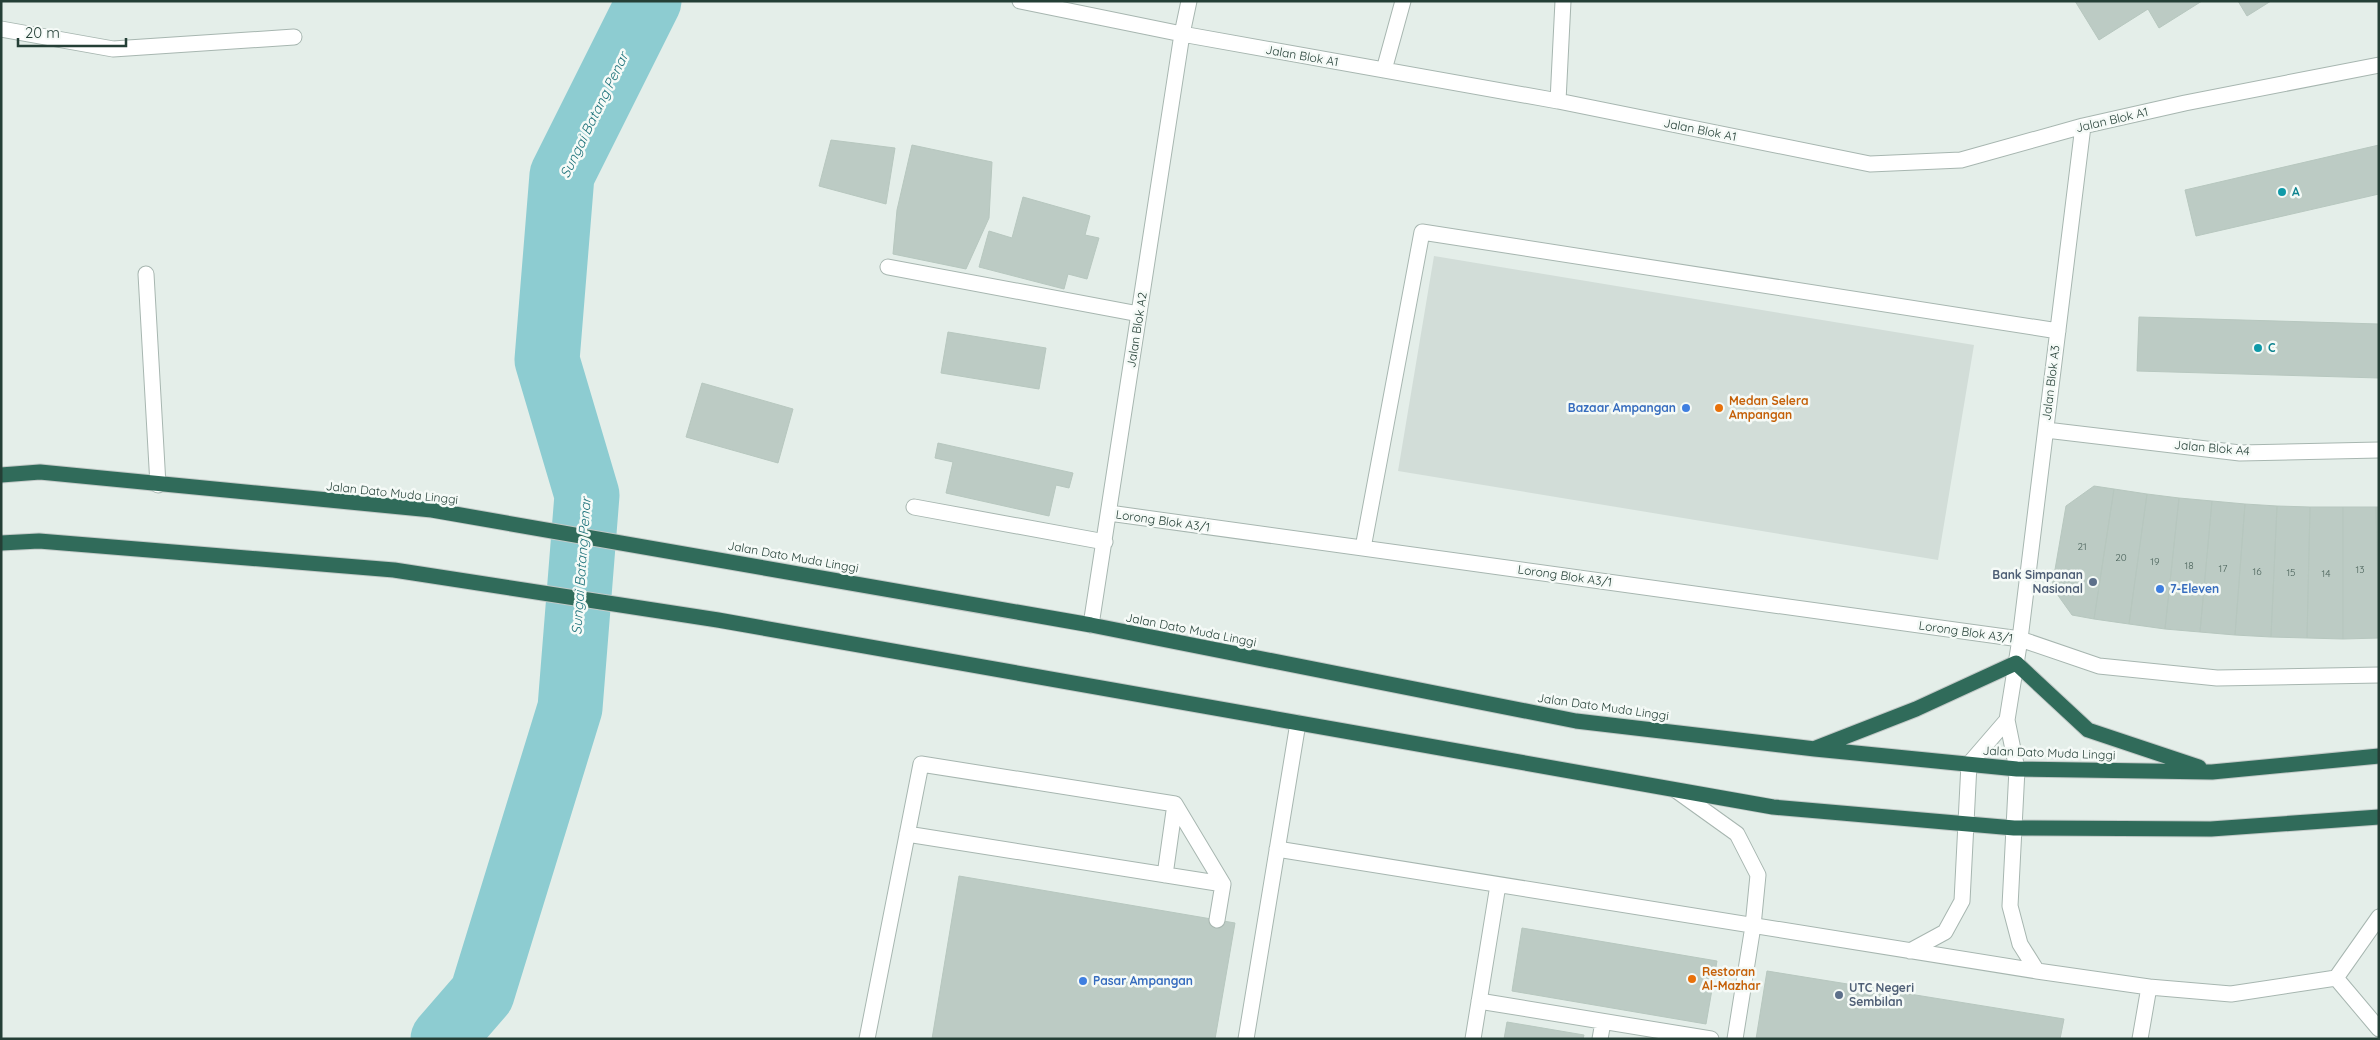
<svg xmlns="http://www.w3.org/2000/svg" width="2380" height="1040" font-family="Quicksand,sans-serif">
	<rect width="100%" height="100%" fill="#e4eee9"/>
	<path fill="#d2ddd8" d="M1434,256l540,89 -36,215 -540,-89z"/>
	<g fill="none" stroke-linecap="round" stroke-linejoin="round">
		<path stroke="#8dccd1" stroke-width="65" d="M443,1039l39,-45 88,-286 17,-213 -40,-135 15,-185 87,-174"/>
	</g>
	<path fill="#bccbc4" stroke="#b7c7bf" d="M2075,1h127l-43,27 -11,-19 -49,31z
		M2238,1h33l-24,15z
		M831,140l64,8 -9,56 -67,-18z
		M912,145l80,17 -3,56 -23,51 -73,-15 4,-44z
		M2379,145v49l-183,42 -11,-46z
		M1023,197l67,19 -5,19 14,3 -12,41 -19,-5 -4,15 -85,-22 10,-36 23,7z
		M2139,317l240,7v54l-242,-7z
		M948,332l98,16 -7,41 -98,-16z
		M702,383l91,26 -15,54 -92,-26z
		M938,443l135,30 -4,15 -13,-3 -7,31 -103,-23 7,-31 -18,-4z
		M2094,486l20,3 -20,130 -22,-4 -20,-28 14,-81z
		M2114,489l33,5 -18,130 -35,-5z
		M2147,494l32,4 -14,131 -36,-5z
		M2179,498l33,3 -12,131 -35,-3z
		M2212,501l33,3 -10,131 -35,-3z
		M2245,504l32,2 -6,131 -36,-2z
		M2277,506l33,1 -3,131 -36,-1z
		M2310,507h33v132l-36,-1z
		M2343,507h33l3,131 -36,1z
		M2376,507h3v123z
		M959,876l276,47 -20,116h-283z
		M1522,928l195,33 -11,63 -194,-33z
		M1767,971l297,48 -4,20h-304z
		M1507,1022l77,13 -1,4h-79z"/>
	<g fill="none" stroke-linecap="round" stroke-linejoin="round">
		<g stroke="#a7b6b0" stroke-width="17">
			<path id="minor" d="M1020,1l162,33 376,67 312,63 91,-4 122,-34 102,-23 194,-38
				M1,29l112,20 181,-12
				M1384,70l19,-69
				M1558,101l5,-100
				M888,267l251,47
				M146,274l12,211
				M2046,430l194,23 139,-3
				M914,507l191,35
				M1109,513l911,126 79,27 118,12 162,-3
				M1363,548l59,-316 636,99
				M1091,625l91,-591 7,-33
				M1677,791l60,43 21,41 -5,51 -18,113
				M907,834l316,50
				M1277,849l760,122 112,16 82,7 105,-16 43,-61
				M1165,875l10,-71
				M1910,951l35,-19 17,-31 7,-137 38,-44
				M2037,971l-17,-27 -10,-38 7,-137 -10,-49 13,-81 63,-513
				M2336,978l43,51
				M1479,1001l232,38
				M867,1039l54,-275 254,40 48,80 -6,36
				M1246,1039l52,-316
				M1473,1039l25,-154
				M1600,1039l3,-17
				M2140,1039l9,-52"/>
		</g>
		<g stroke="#c2c9c7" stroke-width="17">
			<path id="highway" d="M1,475l39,-3 392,38 659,115 485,96 239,28 202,20 195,3 167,-16
				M1,543l38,-2 355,29 324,50 1055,187 241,21 197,1 168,-12
				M1816,748l100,-39 100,-46 72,67 111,37"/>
		</g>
		<use href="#minor" stroke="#fff" stroke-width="15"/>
		<use href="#highway" stroke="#306b5a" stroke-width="15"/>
	</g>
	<g fill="#0f9aa8" stroke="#f5faf7" stroke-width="2">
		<circle cx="2282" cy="192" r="5"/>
		<circle cx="2258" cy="348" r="5"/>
	</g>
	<g fill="#3f7fe0" stroke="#f5faf7" stroke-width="2">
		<circle cx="1686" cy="408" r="5"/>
		<circle cx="2160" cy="589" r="5"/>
		<circle cx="1083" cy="981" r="5"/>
	</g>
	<g fill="#e8710a" stroke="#f5faf7" stroke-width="2">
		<circle cx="1719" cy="408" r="5"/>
		<circle cx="1692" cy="979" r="5"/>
	</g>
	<g fill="#5c6f8a" stroke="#f5faf7" stroke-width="2">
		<circle cx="2093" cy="582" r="5"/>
		<circle cx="1839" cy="995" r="5"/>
	</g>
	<g text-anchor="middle" stroke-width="5" stroke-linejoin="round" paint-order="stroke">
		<g font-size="10" fill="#4a625a">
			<text x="2082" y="550">21</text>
			<text x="2121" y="561">20</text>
			<text x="2155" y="565">19</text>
			<text x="2189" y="569">18</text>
			<text x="2223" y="572">17</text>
			<text x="2360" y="573">13</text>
			<text x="2257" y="575">16</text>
			<text x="2291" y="576">15</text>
			<text x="2326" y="577">14</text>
		</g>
		<g font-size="12" fill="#243f36" stroke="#f5faf7">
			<text transform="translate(1302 56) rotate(10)" y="4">Jalan Blok A1</text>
			<text transform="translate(2112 120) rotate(-13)" y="4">Jalan Blok A1</text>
			<text transform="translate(1700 130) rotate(11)" y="4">Jalan Blok A1</text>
			<text transform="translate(1137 330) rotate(-81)" y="4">Jalan Blok A2</text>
			<text transform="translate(2051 383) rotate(-83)" y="4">Jalan Blok A3</text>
			<text transform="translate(2212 448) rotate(5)" y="4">Jalan Blok A4</text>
			<text transform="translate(392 493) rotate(6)" y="4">Jalan Dato Muda Linggi</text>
			<text transform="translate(1163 521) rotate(8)" y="4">Lorong Blok A3/1</text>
			<text transform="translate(793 557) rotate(10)" y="4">Jalan Dato Muda Linggi</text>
			<text transform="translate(1565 576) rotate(8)" y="4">Lorong Blok A3/1</text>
			<text transform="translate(1191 630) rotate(11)" y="4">Jalan Dato Muda Linggi</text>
			<text transform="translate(1966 632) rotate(8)" y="4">Lorong Blok A3/1</text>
			<text transform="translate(1603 707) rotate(8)" y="4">Jalan Dato Muda Linggi</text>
			<text transform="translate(2049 753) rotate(2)" y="4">Jalan Dato Muda Linggi</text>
		</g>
		<g font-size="12" font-weight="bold" fill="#0d838f" stroke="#f5faf7" text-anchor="start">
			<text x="2292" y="196">A</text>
			<text x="2268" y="352">C</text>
		</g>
		<g font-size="12" font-weight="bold" fill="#c56008" stroke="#f5faf7" text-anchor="start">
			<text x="1729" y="405">Medan Selera<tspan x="1729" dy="14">Ampangan</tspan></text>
			<text x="1702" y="976">Restoran<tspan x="1702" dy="14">Al-Mazhar</tspan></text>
		</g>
		<g font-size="12" font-weight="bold" fill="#366cbe" stroke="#f5faf7" text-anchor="start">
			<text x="1676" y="412" text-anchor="end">Bazaar Ampangan</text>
			<text x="2170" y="593">7-Eleven</text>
			<text x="1093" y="985">Pasar Ampangan</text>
		</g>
		<g font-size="12" font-weight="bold" fill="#4e5e75" stroke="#f5faf7" text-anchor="end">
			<text x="2083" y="579">Bank Simpanan<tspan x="2083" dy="14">Nasional</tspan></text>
			<text x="1849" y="992" text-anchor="start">UTC Negeri<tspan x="1849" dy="14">Sembilan</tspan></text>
		</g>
		<g font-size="14" font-style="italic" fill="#1e737b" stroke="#f5faf7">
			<text transform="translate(594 115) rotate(-64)" y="5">Sungai Batang Penar</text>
			<text transform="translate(581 566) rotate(-86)" y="5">Sungai Batang Penar</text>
		</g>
	</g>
	<rect width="2380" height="1040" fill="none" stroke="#243f36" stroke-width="5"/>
	<path d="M18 38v8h108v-8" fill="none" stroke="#243f36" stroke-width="2.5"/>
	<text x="25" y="38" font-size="15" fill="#243f36" stroke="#f5faf7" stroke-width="4" paint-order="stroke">20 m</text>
</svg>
